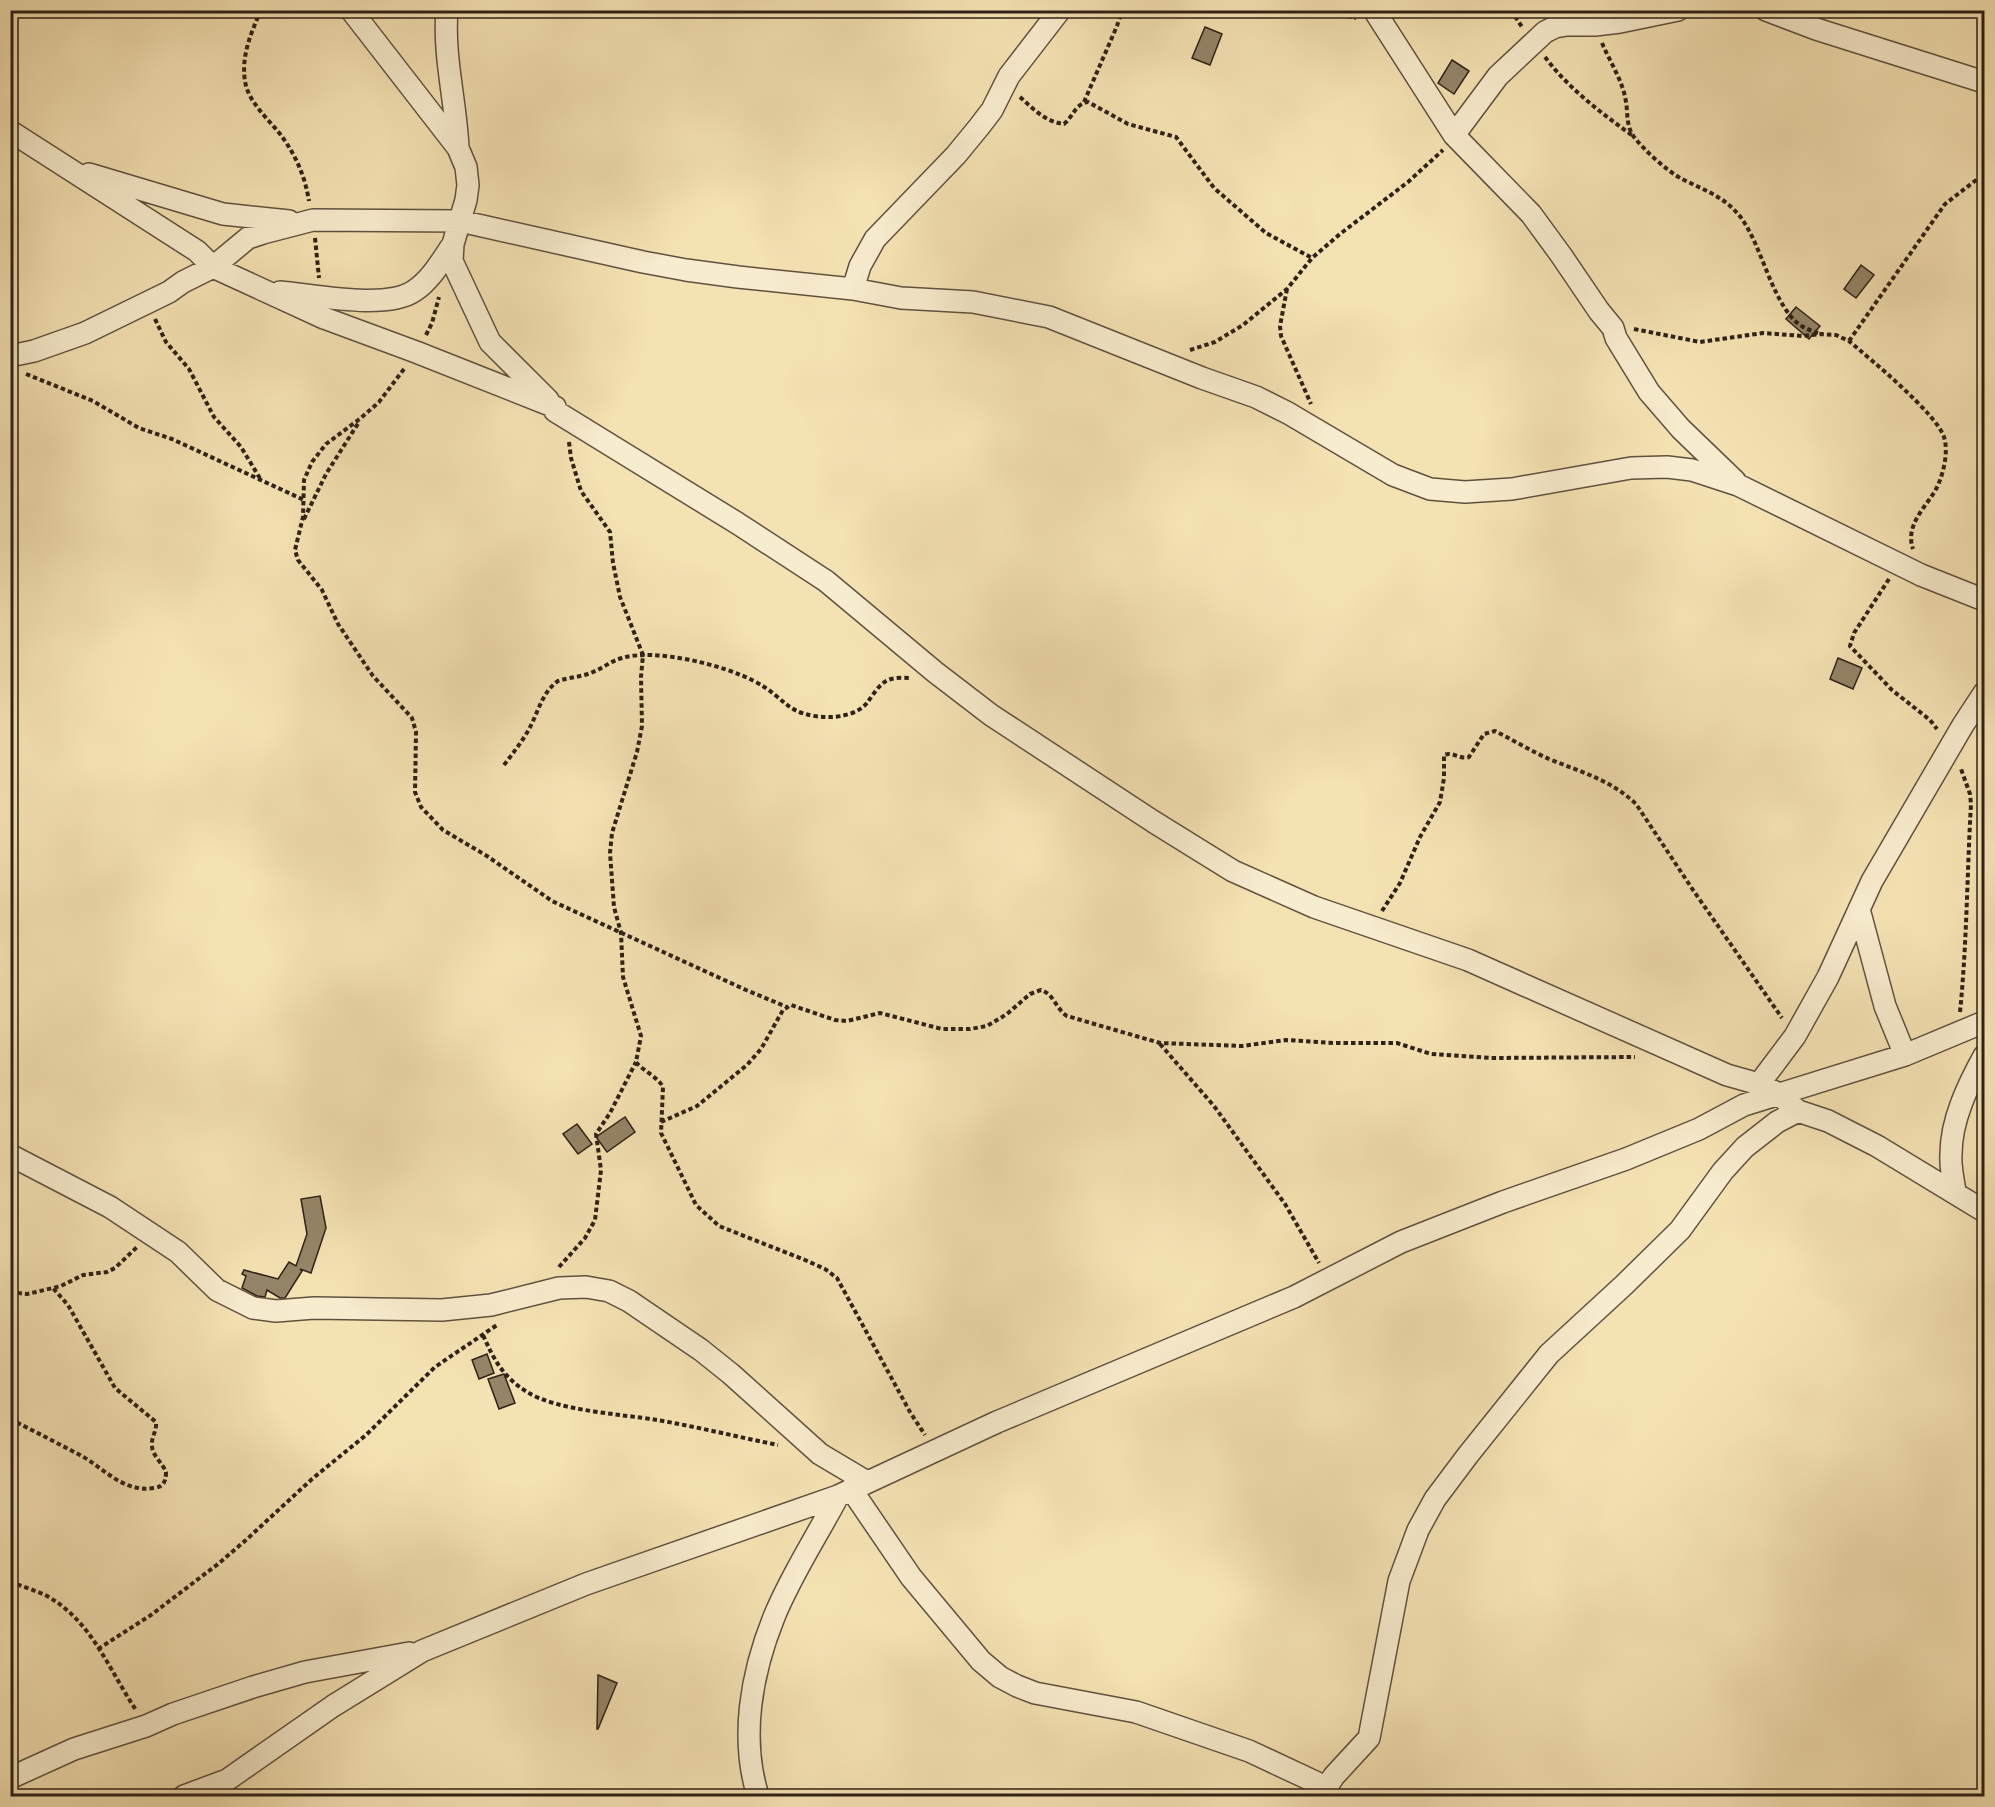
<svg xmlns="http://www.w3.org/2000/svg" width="1995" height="1807" font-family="'Old Standard TT',serif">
	<rect width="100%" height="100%" fill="#f5e2b3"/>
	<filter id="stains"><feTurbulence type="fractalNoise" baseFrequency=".00333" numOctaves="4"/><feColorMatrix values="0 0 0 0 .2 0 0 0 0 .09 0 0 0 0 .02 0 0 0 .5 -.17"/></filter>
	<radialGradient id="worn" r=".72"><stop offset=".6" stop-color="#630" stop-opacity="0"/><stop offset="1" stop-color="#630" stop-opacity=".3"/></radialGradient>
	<path fill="#958568" stroke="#2e2117" stroke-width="1.5" d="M1205,27l17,7 -12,31 -18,-7z
		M1452,60l17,11 -15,23 -16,-11z
		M1861,265l13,10 -18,23 -12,-9z
		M1796,307l24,19 -11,13 -23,-20z
		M1838,658l24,10 -9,21 -23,-10z
		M625,1117l10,15 -28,20 -11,-15z
		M577,1124l15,20 -14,10 -15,-20z
		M320,1196l6,32 -15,45 -11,-4 2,2 -17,27h-5l-13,-8 -2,7 -8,-1 -15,-8 4,-12 -4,-2 2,-4 34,9 11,-17 7,4 11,-32 -6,-35z
		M487,1354l7,19 -15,6 -7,-19z
		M504,1374l11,29 -16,6 -11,-30z
		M598,1675l19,8 -19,46h-1z"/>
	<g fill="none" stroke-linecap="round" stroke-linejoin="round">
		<g stroke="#60513e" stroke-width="24">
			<path id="minor" d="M351,10l107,138 8,19 2,18 -2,15 -13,44 -1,17 38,81 58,58
				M447,10c-4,46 9,92 11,138
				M1374,10l80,125 77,79 30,41 38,56 14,17 3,10 33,54 32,37 54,52
				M1766,10l50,19 168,53
				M10,131l187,120 16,16 111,51 92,34 139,55v4l182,112 89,58 109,91 56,43 163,107 79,49 81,36 154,53 259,115 32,9 18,9 21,18 30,10 49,25 107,65
				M1454,135l44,-59 47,-44 10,-5 12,-2h28l25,-3 58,-12
				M89,174l134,40 66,7
				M853,289l7,-23 15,-27 81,-84 23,-28 13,-17 17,-34 51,-66
				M280,292c35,3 106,18 134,-1 17,-11 28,-31 39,-47
				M10,356l24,-5 51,-18 84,-41 14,-10 30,-15 35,-29 15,-5 50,-13 147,1 183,41 43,8 52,7 115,12 48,9 72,4 76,15 153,61 54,19 32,16 105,62 37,14 35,3 47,-3 119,-21 36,-1 25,3 46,15 183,90 63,25
				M1859,909l26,97 20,49
				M1759,1084l36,-48 33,-59 44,-96 91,-156 21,-32
				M10,1155l100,52 68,45 39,38 36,18 23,3 38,-3 128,2 49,-5 68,-17 27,-1 23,4 20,10 72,49 30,24 89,80 47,28
				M1955,1191c-2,-12 -5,-25 -4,-37 0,-34 17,-69 33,-98
				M851,1489l60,88 70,84 19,16 17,9 18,7 101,19 113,39 77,36
				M10,1778l64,-29 72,-23 27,-12 80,-27 52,-15 104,-19
				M184,1796l43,-16 106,-74 89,-55 164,-67 252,-88 159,-74 297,-125 107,-55 102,-40 123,-43 73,-30 45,-24 161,-50 79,-33
				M758,1796c-18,-58 -7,-122 16,-179 17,-42 43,-81 64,-121
				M1321,1796l13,-20 35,-38 30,-157 19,-51 17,-31 33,-44 81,-101 75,-69 56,-55 43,-59 22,-24 32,-25 21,-11"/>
		</g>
		<path stroke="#2e2117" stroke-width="4" stroke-dasharray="4.5 3" stroke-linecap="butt" d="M261,10c-10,23 -20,46 -16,71 3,22 26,40 38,57 14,20 22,39 26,63
			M1318,10l38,8
			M1511,10l11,17
			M1602,43c8,19 21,38 24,59 2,12 0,24 8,35 10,13 33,34 48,42 22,11 44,18 60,40 20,29 28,75 52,101 7,7 15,10 24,13
			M1545,57c24,32 55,55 88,79
			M1020,97c13,12 26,25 44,27 9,-7 11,-20 24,-22l40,22 48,13 38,51 52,45 46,25
			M1084,102l33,-76 5,-16
			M315,238l4,40
			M1287,289l-7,37 1,10 30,68
			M155,319l11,23 23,27 25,48 27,30 20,33
			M1634,329l66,13 63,-9 40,3 18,-2 15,1 13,6c21,18 87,72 95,96 5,15 -1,40 -9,54 -11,18 -30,35 -22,58
			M426,335l6,-12 7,-26
			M1849,341l96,-137 39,-30
			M1190,350l25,-8 28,-17 44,-36 25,-31 28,-24 68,-52 35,-32
			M404,369l-25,33 -18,16 -35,26 -14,18 -8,18 -1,37 -8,33 3,10 24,30 16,34 35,52 39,42 4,14 -1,60 6,15 22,23 44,26 65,45 194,89 41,17
			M26,374l67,27 46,27 33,11 132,61
			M569,442l2,16 10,33 29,41 3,31 7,34 23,58 -2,22 1,49 -5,26 -25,81 -2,20 4,54 7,26 2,44 18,59 -5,26c7,9 22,15 27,25l-2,46 35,72 23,21 86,34 20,9 12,9 73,134 15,23
			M304,519l22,-45 33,-52
			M1889,579l-35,54 -4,13 42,44 38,30 7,9
			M504,765c9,-12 18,-23 25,-36 9,-16 13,-37 29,-48 12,-4 24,-4 35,-9 10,-4 18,-11 29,-14 34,-10 101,7 132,23 33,17 32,36 76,36 12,0 29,-4 37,-14 6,-8 12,-19 21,-23 7,-3 16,-2 23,-2
			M1382,911l18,-28 20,-46 20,-35 4,-24v-23c9,-4 16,5 25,2l15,-23 11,-3c18,9 36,20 54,28 32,13 62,21 87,45l57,86 89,128
			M1960,1012c7,-69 7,-139 11,-208l-1,-10 -9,-25
			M1160,1044l54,62 71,98 34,59
			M661,1122l36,-16 50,-41 14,-16 22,-39 8,-5 44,15 12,1 33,-8 62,16h28l17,-3 20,-12 23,-20 11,-4c13,4 15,19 26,26l93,27 82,3 44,-6 48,3h63l34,11 60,4 144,-1
			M559,1267l26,-29 10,-18 6,-50 -5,-36 14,-21 26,-51
			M10,1292l17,2 9,-2 25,-6 22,-11 24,-3 8,-4 22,-21
			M483,1335c11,25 20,42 44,57 31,19 94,22 130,28 41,7 81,17 121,25
			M10,1419c24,12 47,24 70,36 24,13 43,38 74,33 9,-1 12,-6 12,-16 -3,-8 -14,-17 -14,-26 -1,-9 5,-15 4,-24l-41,-34 -47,-83 -15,-17
			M10,1582c12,4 24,8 35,13 46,24 64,75 91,115
			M98,1649l53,-34 67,-51 28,-24 66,-61 54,-44 69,-68 62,-42"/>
		<use href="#minor" stroke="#f8ecce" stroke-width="21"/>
	</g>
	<rect width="1995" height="1807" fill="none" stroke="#f5e2b3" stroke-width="36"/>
	<rect x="12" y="12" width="1971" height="1783" fill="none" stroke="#2e2117" stroke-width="3"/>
	<rect x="18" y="18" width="1959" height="1771" fill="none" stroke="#2e2117" stroke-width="1.5"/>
	<rect width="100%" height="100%" filter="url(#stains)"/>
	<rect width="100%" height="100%" fill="url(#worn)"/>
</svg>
